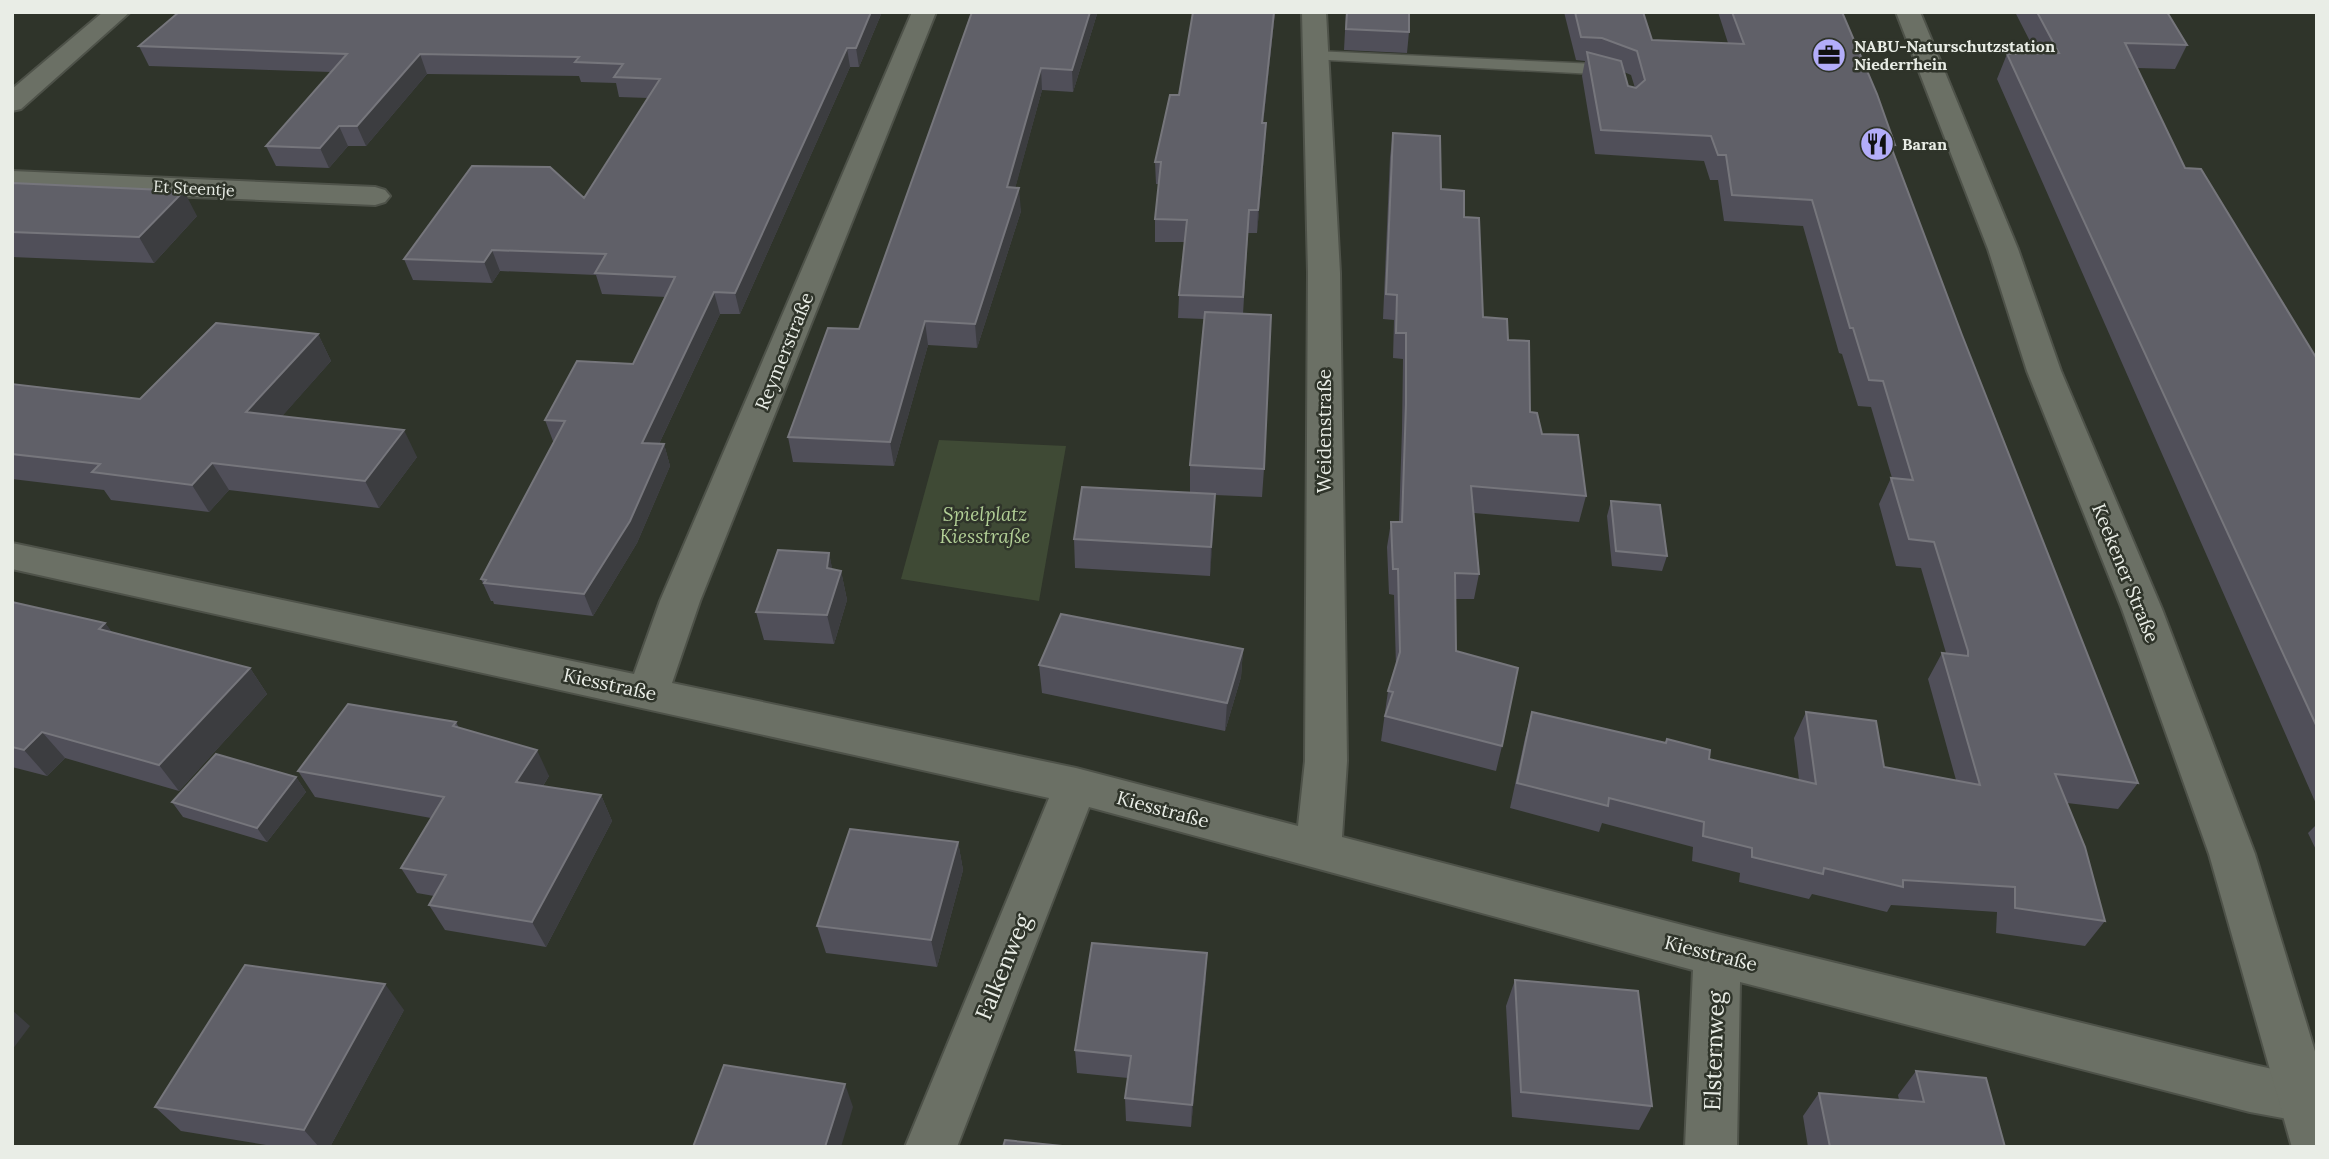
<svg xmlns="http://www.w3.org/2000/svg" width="2329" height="1159" font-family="Lora,serif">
	<rect width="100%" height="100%" fill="#2f342a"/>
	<path fill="#3f4a35" d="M939,440l127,6 -27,155 -138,-22z"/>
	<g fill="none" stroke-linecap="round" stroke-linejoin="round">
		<g stroke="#4e5249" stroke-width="3">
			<path id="service" d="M1315,51l281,13 23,11 -8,5 -17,-6 -284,-15 -3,-3z"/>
		</g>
		<g stroke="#4e5249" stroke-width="4">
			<path id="minor" d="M103,12h27l-109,97 -9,2v-22z
				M912,12h24l-236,589 -28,82 404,85 222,58 7,-65 3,-488 -6,-261h24l14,261 7,488 -5,76 375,97 533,130 67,15v38l-13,5 -54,-10 -510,-130 -3,165h-52l8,-177 -604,-163 -132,340h-52l144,-349 -1037,-229v-26l622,131 26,-73z
				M12,171l363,16 10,3 5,6 -5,6 -10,3 -363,-16z"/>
		</g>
		<g stroke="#4e5249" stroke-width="4">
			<path id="secondary" d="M1896,12h24l98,237 43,122 101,238 93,245 62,204v89h-25l-1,-3 -82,-290 -87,-245 -95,-238 -39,-122z"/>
		</g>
		<use href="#service" fill="#6b7065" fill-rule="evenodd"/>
		<use href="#minor" fill="#6b7065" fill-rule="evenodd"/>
		<use href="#secondary" fill="#6b7065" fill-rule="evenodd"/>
	</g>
	<path fill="#504f59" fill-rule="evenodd" d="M179,12h703l-23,55h-9l-110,247h-20l-61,130h5l6,22 -33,77 -44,73 -99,-12 -1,-3h-2l-10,-22 74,-138h-2l-8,-21 88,-56 33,-67 -64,-3 -6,-19 -96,-4 -8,12 -79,-3 -9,-21 180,-61 64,-100 -29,-1 -3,-14 -35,-1 -2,-6 -152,-2 -61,72h-18l-19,22 -53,-2 -10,-20 65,-74 -182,-6 -10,-20z
		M972,12l125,2 -24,78 -31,-2 -27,98 6,23 -44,137 -49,-3 -34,121 -101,-4 -5,-25 71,-108z
		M1193,12h82l-12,111 2,22 -8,88h-9l-5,81 21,155 -2,28 -47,-2 -5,81 -135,-8 -1,-29 116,-46v-28l14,-146 -26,-1 1,-23 6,-53h-30v-23l4,-35h-3l-1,-22 24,-67z
		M1346,12h63v20l-2,21 -63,-3z
		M1564,12h79l9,28 76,3 -10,-31h124l53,133 -2,6 69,184 176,448 -20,26 -51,-6 38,118 -20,25 -89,-13 1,-21 -106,-7 -4,7 -75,-18 -3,5 -70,-17 1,-9 -48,-12 1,-14 -91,-24 -3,9 -89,-24 15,-70 7,-26 133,31 2,-4 42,20 90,21 -5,-42 12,-26 78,55 72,13 -28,-101 14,-26h4l-25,-85 -25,-2 -17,-62 12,-26h1l-21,-71 -13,-1 -16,-52 -3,-1 -36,-127 -79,-5 -6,-41h-8l-6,-19 -109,-7 -13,-78 3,-15 -9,-1zM1624,72l7,3 4,13 -7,-2z
		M2015,12h152l20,33 -12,24 -38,-1 48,100 132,191v447l-320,-727 10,-25 29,-1z
		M1393,133l71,84 19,100 25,23 22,72 12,22 44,62 -7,26 -105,-9 5,61 -5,25h-18v52l46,95 -6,25 -115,-30 7,-50 8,-24 -2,-72 -5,-1 -2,-47 4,-25h8l3,-93 1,-70 -10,-1 1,-38 -11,-1 7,-162z
		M12,183l185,33 -43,47 -142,-6z
		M318,334l13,27 -49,55 135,41 -38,51 -150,-18 -20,22 -98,-12 -7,-10 -92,-11v-95l128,15z
		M1611,501l56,55 -5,15 -50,-5 -5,-50z
		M829,553l3,16 9,2 6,29 -13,44 -70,-4 -8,-28z
		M12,602l93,21 7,10 138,35 17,26 -88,97 -114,-33 -18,18 -35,-9z
		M1243,649l-2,28 -16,54 -183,-38 -3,-28z
		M456,722l3,6 90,48 -6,10 58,9 11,26 -66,126 -101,-17 -16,-25 5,-9 -17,-3 -16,-25 30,-50 -116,-21 -17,-26z
		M296,777l10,15 -39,50 -84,-25 -11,-15z
		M2317,824v28l-9,-19z
		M958,842l5,28 -26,97 -111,-14 -9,-27z
		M1206,977l-15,150 -65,-6 -1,-23 3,-20 -51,-5 -2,-23z
		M1515,980l137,126 -13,24 -127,-13 -6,-111z
		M404,1010l-74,137h-52l-97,-16 -26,-24z
		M1916,1071l89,76h-197l-5,-31 16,-23 80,7 -1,-5z"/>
	<path fill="#3c3d40" d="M871,12h11l-23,55 -3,-19z
		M1090,12h6l1,2 -24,78 -1,-22z
		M1274,12h1l-14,133 1,-22z
		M847,48l3,19 -110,247 -5,-21z
		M420,54l7,20 -61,72 -9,-20z
		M1041,68l1,22 -33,121 -2,-24z
		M1266,123l-1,22 -8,88 1,-23z
		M339,126l9,20 -19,22 -9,-20z
		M1019,188l2,23 -44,137 -2,-24z
		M184,191l13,25 -43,47 -15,-26z
		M492,250l8,21 -8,12 -8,-21z
		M714,292l6,22 -71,151 -7,-22z
		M925,321l3,24 -34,121 -4,-24z
		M318,334l13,27 -69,78 -16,-27z
		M404,430l13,27 -38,51 -14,-27z
		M664,444l6,22 -33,77 -44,73 -9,-22z
		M212,463l17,27 -20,22 -17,-27z
		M1215,494l-1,29 -4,53 1,-29z
		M829,553l6,29 6,-11 6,29 -13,44 -7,-29v-47z
		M105,623l20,26 -26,-20z
		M1243,649l-2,28 -16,54 2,-28z
		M250,668l17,26 -88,97 -20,-26z
		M42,732l23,26 -18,18 -23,-26z
		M537,750l12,26 -20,32 -13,-26z
		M296,777l10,15 -39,50 -10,-14z
		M601,795l11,26 -66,126 -14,-25z
		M958,842l5,28 -26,97 -6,-27z
		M1207,953l-1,24 -15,150 1,-22z
		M385,984l19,26 -74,137h-11l-15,-17z
		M12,1010l18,16 -18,24z
		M845,1084l8,23 -12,40h-16z"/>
	<path fill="#606068" stroke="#76767c" stroke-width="2" d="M179,12h692l-15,36h-9l-112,245 -21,-1 -72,151 22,1 -34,77 -46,73 -100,-11 2,-3 -5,-1 84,-158 -20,-1 32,-59 56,3 42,-87 -80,-4 11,-19 -114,-4 -8,12 -80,-3 68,-93 78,1 34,31 76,-119 -46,-2 9,-13 -48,-2 4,-5 -159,-3 -63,72h-18l-19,22 -54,-2 81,-92 -208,-8z
		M972,12h118l-18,58 -31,-2 -34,119 12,1 -44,136 -50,-3 -35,121 -102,-5 40,-109 31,1z
		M1193,12h81l-12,111h4l-8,87h-9l-6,87 -64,-2 8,-75 -32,-1 6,-57h-6l15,-67h9z
		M1347,12h62v20l-63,-3z
		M1575,12h68l9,28 92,4 -12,-32h110l35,82 18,51 -5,-1 72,191 176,448 -83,-9 30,73 20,74 -90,-13v-21l-112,-7v7l-79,-19 -1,6 -71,-17v-9l-49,-12 1,-14 -95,-24 -1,8 -91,-23 15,-71 134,31 1,-4 43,11 -1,9 107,25 -10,-72 70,9 8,46 96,18 -38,-132 26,3v-5l-34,-109 -25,-3 -18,-61 22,2 -30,-99 -14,-1 -16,-52h-3l-38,-128 -80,-5 -6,-40h-8l-7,-19 -110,-6 -14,-78 34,9 7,25 8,2 9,-8 -8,-29 -35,-13 -21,-1z
		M2037,12h130l20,33 -62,-2 60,125 16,1 116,190v368l-310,-673 52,-1z
		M1393,133l47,3 1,53 23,2v26l15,1 4,99 24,2 1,21 21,1 1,71 7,1 5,21 36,1 8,61 -115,-10 8,88 -24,-1 1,78 62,17 -16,78 -117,-30 8,-24 -5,-1 12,-39 -2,-83h-5l-2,-47h11l4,-118v-71h-10l1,-38 -11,-1z
		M12,183l172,8 -45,46 -127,-5z
		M1205,312l66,3 -7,154 -74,-4z
		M216,323l102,11 -72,78 158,18 -39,51 -153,-18 -20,22 -100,-13 8,-8 -88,-10v-70l128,15z
		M1082,487l133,7 -4,53 -137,-8z
		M1611,501l49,4 7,51 -51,-5z
		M778,550l51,3 -2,15 14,3 -14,44 -71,-3z
		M12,602l93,21 -6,6 151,39 -91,97 -117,-33 -18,18 -12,-3z
		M1061,614l182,35 -16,54 -188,-38z
		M348,704l108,18 -3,4 84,24 -21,32 85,13 -69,127 -103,-17 17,-30 -45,-7 43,-71 -146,-26z
		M216,754l80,23 -39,51 -85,-26z
		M850,829l108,13 -27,98 -114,-14z
		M1092,943l115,10 -15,152 -67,-7 6,-42 -56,-6z
		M245,965l140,19 -81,146 -149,-23z
		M1515,980l123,11 14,115 -131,-14z
		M724,1065l121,19 -20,63h-132z
		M1916,1071l70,7 19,69h-175l-11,-54 105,9z
		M1005,1140l67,7h-69z"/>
	<defs>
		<g id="office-disc" transform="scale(1.75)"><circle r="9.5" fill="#b3adf9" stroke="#2f342a"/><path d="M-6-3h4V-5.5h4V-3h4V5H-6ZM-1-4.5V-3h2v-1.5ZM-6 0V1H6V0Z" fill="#111"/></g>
		<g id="restaurant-disc" transform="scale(1.75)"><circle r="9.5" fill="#b3adf9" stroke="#2f342a"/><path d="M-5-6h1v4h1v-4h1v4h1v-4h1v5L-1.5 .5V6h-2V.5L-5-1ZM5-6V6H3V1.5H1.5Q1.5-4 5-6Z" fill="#111"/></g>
	</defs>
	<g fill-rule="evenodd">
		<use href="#office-disc" x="1829" y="55"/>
		<use href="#restaurant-disc" x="1877" y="144"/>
	</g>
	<g text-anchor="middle" stroke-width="5" stroke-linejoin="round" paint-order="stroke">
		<g font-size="16" font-weight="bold" fill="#e9ede6" stroke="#2f342a" text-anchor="start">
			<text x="1854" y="52">NABU-Naturschutzstation<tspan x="1854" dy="18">Niederrhein</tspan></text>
			<text x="1902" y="150">Baran</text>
		</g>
		<g font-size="16" fill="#e9ede6" stroke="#2f342a">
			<text transform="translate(194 188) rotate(3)" y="6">Et Steentje</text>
		</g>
		<g font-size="19" fill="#e9ede6" stroke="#2f342a">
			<text transform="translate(784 351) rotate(-68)" y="7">Reymerstraße</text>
			<text transform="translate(1324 431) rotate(-90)" y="7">Weidenstraße</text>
			<text transform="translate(2126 573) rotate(68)" y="7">Keekener Straße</text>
			<text transform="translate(610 684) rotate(12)" y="7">Kiesstraße</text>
			<text transform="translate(1163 809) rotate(15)" y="7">Kiesstraße</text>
			<text transform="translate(1711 953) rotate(14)" y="7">Kiesstraße</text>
		</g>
		<g font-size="19" font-style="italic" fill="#b2cf96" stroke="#2f342a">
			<text x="985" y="521">Spielplatz<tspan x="985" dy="22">Kiesstraße</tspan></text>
		</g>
		<g font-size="23" fill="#e9ede6" stroke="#2f342a">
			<text transform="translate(1003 967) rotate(-68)" y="8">Falkenweg</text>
			<text transform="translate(1714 1051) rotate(-88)" y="8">Elsternweg</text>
		</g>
	</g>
	<rect width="2329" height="1159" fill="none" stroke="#e9ede6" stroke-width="28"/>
</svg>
